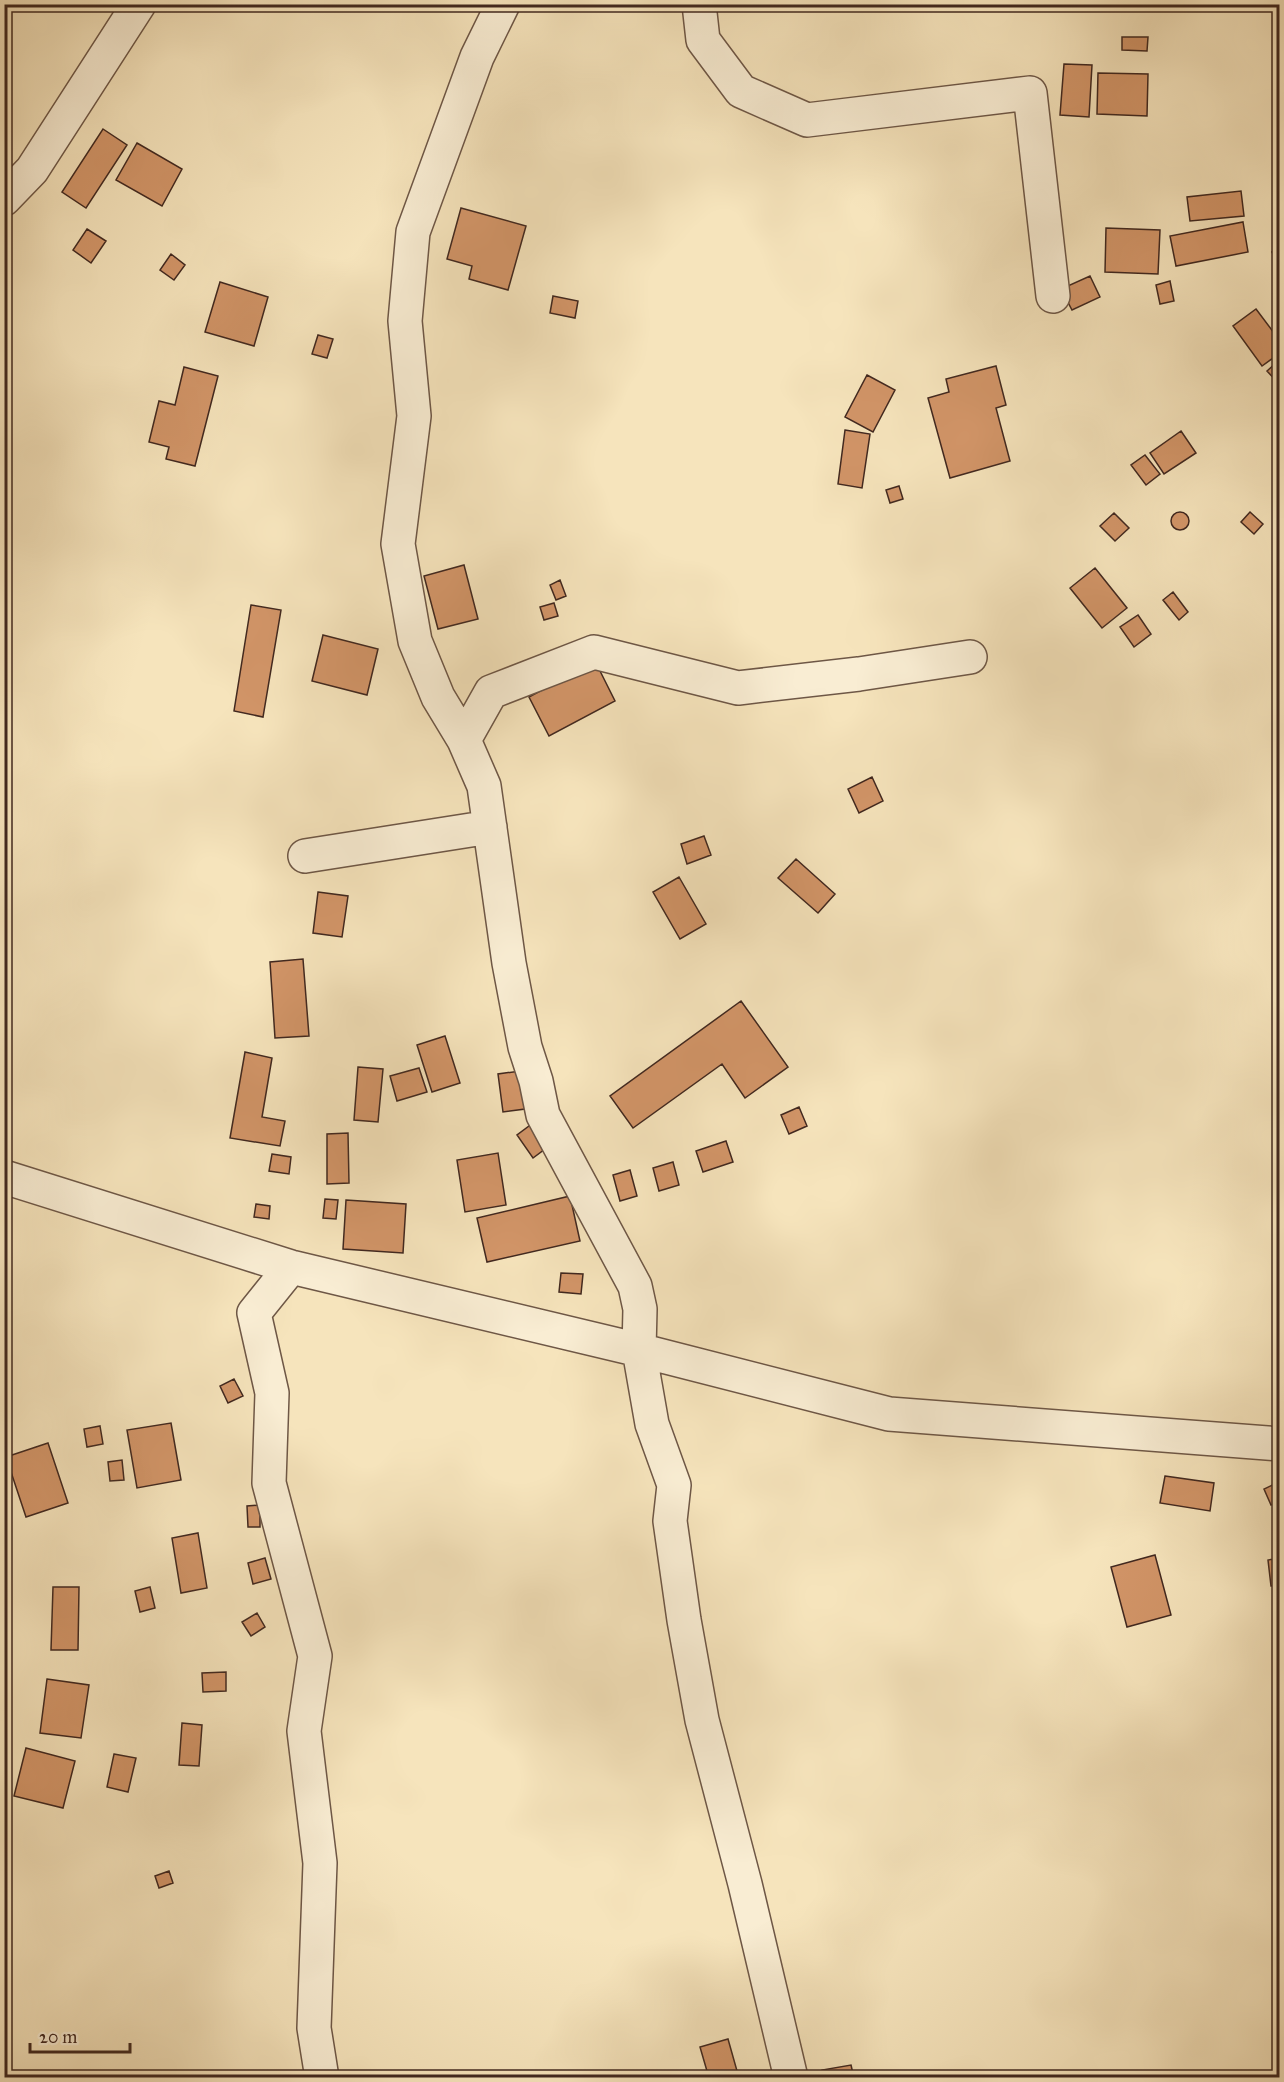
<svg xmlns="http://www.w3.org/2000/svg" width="1284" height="2082" font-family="'IM FELL Great Primer',serif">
	<rect width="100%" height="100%" fill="#f6e4bc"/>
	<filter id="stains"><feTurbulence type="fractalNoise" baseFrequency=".00333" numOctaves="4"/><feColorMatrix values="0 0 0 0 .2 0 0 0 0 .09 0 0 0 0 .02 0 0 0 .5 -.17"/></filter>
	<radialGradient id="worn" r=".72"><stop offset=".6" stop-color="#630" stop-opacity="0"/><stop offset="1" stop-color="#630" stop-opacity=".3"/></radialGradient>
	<path fill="#d29568" stroke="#41281f" stroke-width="1.5" d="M1122,37h26l-1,14 -25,-1z
		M1064,64l28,1 -3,52 -29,-2z
		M1098,73l50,1 -1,42 -50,-2z
		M103,129l24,16 -41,63 -24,-16z
		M137,143l45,26 -20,37 -46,-26z
		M1241,191l3,25 -54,5 -3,-24z
		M461,208l65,18 -18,64 -39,-11 3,-13 -25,-7z
		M1243,222l5,30 -72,14 -6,-30z
		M1106,228l54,2 -2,44 -53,-2z
		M87,229l19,12 -15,22 -18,-13z
		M1280,249v16l-2,1 -6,-14z
		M171,254l14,11 -11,15 -14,-10z
		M1090,276l10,21 -28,13 -11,-21z
		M1170,281l4,20 -14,3 -4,-19z
		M220,282l48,15 -14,49 -49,-14z
		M553,296l25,5 -3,17 -25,-5z
		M1256,309l24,32v12l-18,13 -29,-40z
		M318,335l15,4 -6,19 -15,-4z
		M1279,360h1l-1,24 -12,-13z
		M996,366l10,39 -10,3 14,53 -60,17 -22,-80 21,-6 -3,-13z
		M184,367l34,9 -23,90 -29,-7 3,-12 -20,-5 10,-41 16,4z
		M867,375l28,15 -22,42 -28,-15z
		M845,430l25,4 -8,54 -24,-4z
		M1181,431l15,22 -32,21 -14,-21z
		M1145,455l15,19 -14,11 -15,-20z
		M899,486l4,13 -13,4 -4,-13z
		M1171 521a9 9 0 1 1 18 0a9 9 0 1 1-18 0Z
		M1250,512l13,12 -9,10 -13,-12z
		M1114,513l15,15 -14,13 -15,-15z
		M464,565l14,54 -40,10 -14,-53z
		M1095,568l32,40 -25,20 -32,-40z
		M560,580l6,16 -10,4 -6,-15z
		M1173,592l15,20 -9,8 -16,-20z
		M554,603l4,13 -14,4 -4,-13z
		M251,605l30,5 -18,107 -29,-6z
		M1138,615l13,19 -17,13 -14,-20z
		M323,635l55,14 -11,46 -55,-14z
		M595,661l20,40 -66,35 -20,-39z
		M872,777l11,24 -24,12 -11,-24z
		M704,836l7,19 -24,9 -6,-20z
		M796,859l39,35 -17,19 -40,-35z
		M679,877l27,47 -26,15 -27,-47z
		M318,892l30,4 -6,41 -29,-4z
		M303,959l6,77 -34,2 -5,-76z
		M741,1001l47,66 -43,31 -23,-34 -89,64 -23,-32z
		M445,1036l15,47 -28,9 -15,-47z
		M245,1052l27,6 -10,59 23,4 -5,25 -50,-8z
		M358,1067l25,2 -5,53 -24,-2z
		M419,1068l8,24 -30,9 -7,-25z
		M520,1071l5,38 -22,3 -5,-38z
		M799,1107l8,19 -18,8 -8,-19z
		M533,1123l16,23 -16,12 -16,-23z
		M348,1133l1,50 -22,1v-50z
		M726,1141l7,21 -30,10 -7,-21z
		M498,1153l8,52 -41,7 -8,-52z
		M272,1154l19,3 -2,17 -20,-3z
		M673,1162l6,23 -20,6 -6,-23z
		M630,1170l7,26 -17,5 -7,-26z
		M570,1196l10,45 -93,21 -10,-44z
		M325,1199l13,1 -2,19 -13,-1z
		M346,1200l60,4 -3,49 -60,-4z
		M256,1204l14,2 -1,13 -15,-2z
		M561,1273l22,1 -2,20 -22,-2z
		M234,1379l9,17 -15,7 -8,-17z
		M171,1423l10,57 -44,8 -10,-58z
		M100,1426l3,18 -16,3 -3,-18z
		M48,1443l20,60 -42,14 -20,-60z
		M122,1460l2,20 -14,1 -2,-19z
		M1165,1476l49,7 -4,28 -50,-8z
		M1279,1482l1,19 -9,4 -7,-16z
		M260,1505v22h-12l-1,-21z
		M198,1533l9,55 -26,5 -9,-55z
		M1155,1555l16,60 -44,12 -16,-60z
		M265,1558l6,21 -18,5 -5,-21z
		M1280,1558v27l-9,1 -3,-26z
		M53,1587h26l-1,63h-27z
		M150,1587l5,21 -15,4 -5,-21z
		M257,1613l8,14 -14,9 -9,-14z
		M226,1672v19l-23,1 -1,-19z
		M47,1679l42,6 -8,53 -41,-5z
		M182,1723l20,2 -3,41 -20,-1z
		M26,1748l49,13 -12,47 -49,-12z
		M114,1754l22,4 -8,34 -21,-5z
		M169,1871l4,12 -14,5 -4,-12z
		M728,2039l11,39h-30l-9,-31z
		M851,2065l3,13h-31l-1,-8z"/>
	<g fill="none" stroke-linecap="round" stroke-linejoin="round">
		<g stroke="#6e5746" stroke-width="36">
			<path id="minor" d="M503,4l-26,53 -64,175 -8,89 9,95 -16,128 17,97 23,56 26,43 20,46 25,177 16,84 11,34 7,34 92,171 5,23 -1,41 13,74 22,61 -4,36 14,99 18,100 43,164 46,194
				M699,4l4,36 38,51 66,29 223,-27 23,203
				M4,199l28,-29 107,-166
				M464,740l27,-48 103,-40 144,36 121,-14 111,-17
				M305,856l185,-29
				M4,1177l287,90 348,83 250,64 391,30
				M291,1267l-37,46 18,80 -3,90 46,173 -11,75 16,132 -6,165 8,50"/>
		</g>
		<use href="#minor" stroke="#f9edd3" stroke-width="33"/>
	</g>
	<rect width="1284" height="2082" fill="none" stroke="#f6e4bc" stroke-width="24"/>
	<rect x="6" y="6" width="1272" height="2070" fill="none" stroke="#41281f" stroke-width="3"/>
	<rect x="12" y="12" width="1260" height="2058" fill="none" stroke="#41281f" stroke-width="1.5"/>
	<path d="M30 2043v9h100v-9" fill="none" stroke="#41281f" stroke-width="3"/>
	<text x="39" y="2043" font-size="18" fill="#41281f" stroke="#f9edd3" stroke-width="4.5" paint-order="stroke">20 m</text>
	<rect width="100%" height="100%" filter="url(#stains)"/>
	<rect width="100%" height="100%" fill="url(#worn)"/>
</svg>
